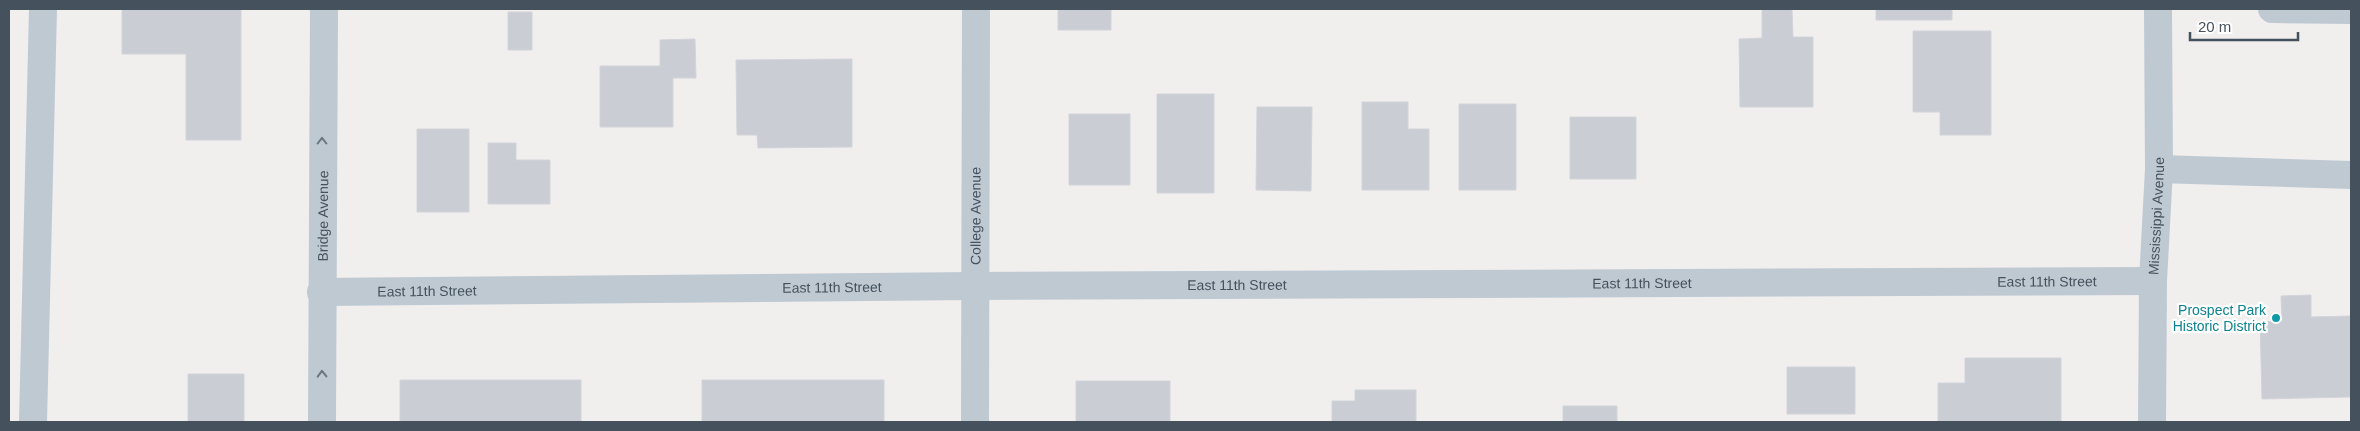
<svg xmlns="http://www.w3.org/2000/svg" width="2360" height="431" font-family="Helvetica,sans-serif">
	<rect width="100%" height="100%" fill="#f1eeee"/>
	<path fill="#cacdd4" stroke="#d2d4da" d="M122,9h119v131h-55v-86h-64z
		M1058,9h53v21h-53z
		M1762,9h30l1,28h20v70h-73l-1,-68 23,-1z
		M1876,9h76v11h-76z
		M508,12h24v38h-24z
		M1913,31h78v104h-51v-23h-27z
		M695,39l1,39h-23v49h-73v-61h60v-26z
		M852,59v88l-94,1 -1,-13h-20l-1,-75z
		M1157,94h57v99h-57z
		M1362,102h46v27h21v61h-67z
		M1459,104h57v86h-57z
		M1257,107h55l-1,84 -55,-1z
		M1069,114h61v71h-61z
		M1570,117h66v62h-66z
		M417,129h52v83h-52z
		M488,143h28v17h34v44h-62z
		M2311,295v22l40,-1v81l-89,2 -2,-77 22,-1 -1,-25z
		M1965,358h96v64h-123v-39h27z
		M1787,367h68v47h-68z
		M188,374h56v48h-56z
		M400,380h181v42h-181z
		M702,380h182v42h-182z
		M1076,381h94v41h-94z
		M1355,390h61v32h-84v-21h23z
		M1563,406h54v16h-54z"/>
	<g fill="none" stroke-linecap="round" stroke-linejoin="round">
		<g stroke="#bec9d2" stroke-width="28">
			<path d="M2272,9l79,1"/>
			<path d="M2159,169l192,6"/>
			<path id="s1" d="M321,292l654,-6 1178,-5"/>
			<path d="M33,422l10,-413"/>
			<path id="s2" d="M322,422l2,-413"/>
			<path id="s3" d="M975,422l1,-413"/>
			<path id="s4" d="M2152,422l1,-141 6,-112 -1,-160"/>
		</g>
	</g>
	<defs><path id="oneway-chevron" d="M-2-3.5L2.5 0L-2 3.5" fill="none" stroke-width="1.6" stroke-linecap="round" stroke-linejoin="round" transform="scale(1.25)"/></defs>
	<g stroke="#697680">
		<use href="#oneway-chevron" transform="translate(322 141) rotate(-90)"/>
		<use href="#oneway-chevron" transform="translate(322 374) rotate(-91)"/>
	</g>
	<circle fill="#0f9aa8" stroke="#fff" stroke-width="2" cx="2276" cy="318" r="5"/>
	<g text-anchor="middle" stroke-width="4.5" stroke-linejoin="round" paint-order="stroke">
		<g font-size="14" fill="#45525d" stroke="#fff">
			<text dy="5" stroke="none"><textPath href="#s2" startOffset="206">Bridge Avenue</textPath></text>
			<text dy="5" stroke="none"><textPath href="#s3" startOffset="206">College Avenue</textPath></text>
			<text dy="5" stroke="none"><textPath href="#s4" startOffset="206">Mississippi Avenue</textPath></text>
			<text dy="5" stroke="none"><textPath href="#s1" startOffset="1726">East 11th Street</textPath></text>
			<text dy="5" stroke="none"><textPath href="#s1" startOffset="1321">East 11th Street</textPath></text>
			<text dy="5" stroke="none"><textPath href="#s1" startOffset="916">East 11th Street</textPath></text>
			<text dy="5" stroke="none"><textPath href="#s1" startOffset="511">East 11th Street</textPath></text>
			<text dy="5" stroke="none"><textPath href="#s1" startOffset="106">East 11th Street</textPath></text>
		</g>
		<g font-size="14" fill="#0d838f" stroke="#fff" text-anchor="end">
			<text x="2266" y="315">Prospect Park<tspan x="2266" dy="16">Historic District</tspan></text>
		</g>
	</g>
	<rect width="2360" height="431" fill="none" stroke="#45525d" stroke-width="20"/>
	<path d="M2190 32v8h108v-8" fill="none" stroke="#45525d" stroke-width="2.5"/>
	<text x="2198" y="32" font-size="15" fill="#45525d" stroke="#ffffff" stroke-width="4" paint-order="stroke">20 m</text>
</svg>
